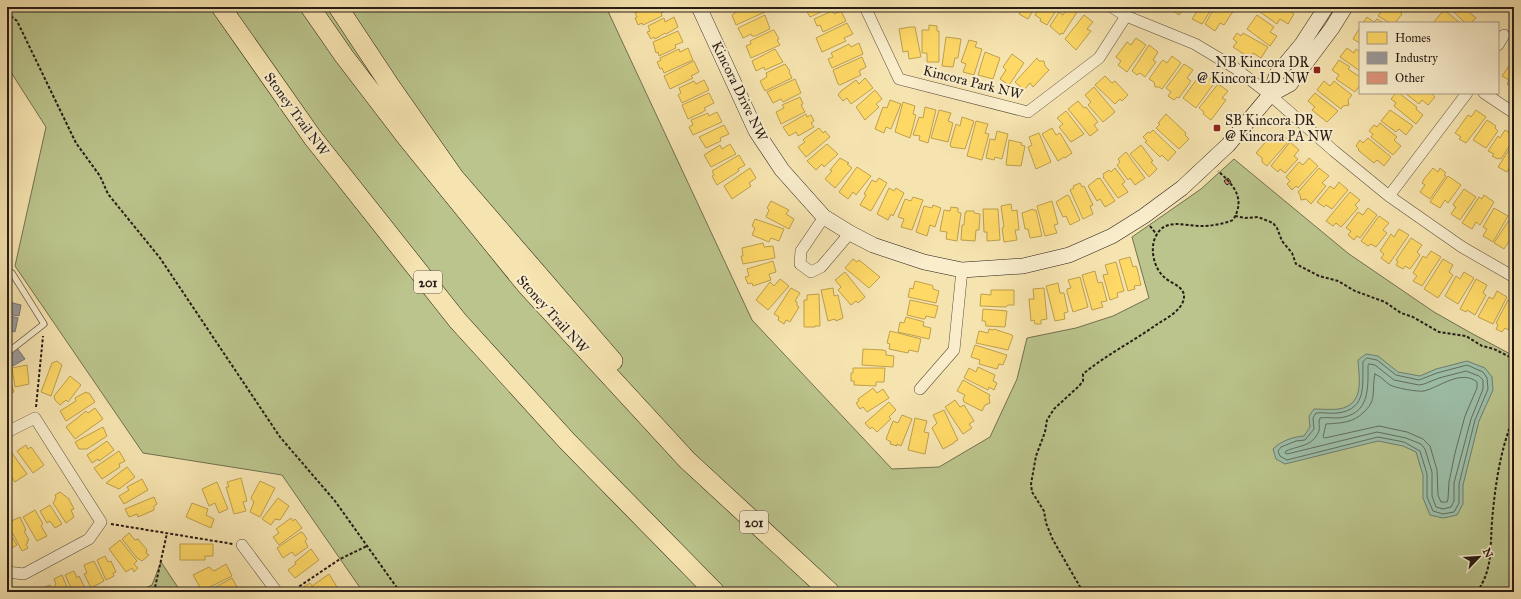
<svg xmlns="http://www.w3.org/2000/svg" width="1521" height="599" font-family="'IM FELL Great Primer',serif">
	<rect width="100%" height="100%" fill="#f6e4b0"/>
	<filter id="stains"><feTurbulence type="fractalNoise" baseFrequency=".005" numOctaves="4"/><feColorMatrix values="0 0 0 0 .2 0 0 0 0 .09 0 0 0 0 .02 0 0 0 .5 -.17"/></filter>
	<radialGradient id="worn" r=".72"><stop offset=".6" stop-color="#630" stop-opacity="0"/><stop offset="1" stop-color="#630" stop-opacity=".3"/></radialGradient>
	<path fill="#bbc48c" stroke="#717051" d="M7,7h599l146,313 140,149 47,-2 51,-30 27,-58 10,-41 49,-10 37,-12 36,-18 -17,-61 69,-48 33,-30 115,95 85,58 37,21 43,23v236h-1151l-81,-117 -139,-22 -128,-187 31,-139 -39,-61z
		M161,562l20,30h-45l16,-7z"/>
	<path fill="#9dbfa9" stroke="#6e7e6e" d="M1366,354l12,2 20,16 22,4 16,-7 31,-8 18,7 7,9 1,13 -14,31 -16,64v19l-6,11 -14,3 -13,-3 -7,-17v-23l-7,-23 -13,-6 -25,-5 -93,23 -9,-5 -3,-10c8,-8 19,-12 31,-13l6,-9 -1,-11 5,-7c8,0 17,1 25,0 26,-5 20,-30 19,-49z"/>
	<path fill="#ffd966" stroke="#bea04e" d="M648,7h21l1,2 -9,4 1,3 -19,9 -1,-2 -4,2 -3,-7 2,-1 -2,-4z
		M739,7h24l2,5 -29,13 -4,-10 6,-4 -1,-1 3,-1z
		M807,7h25l-22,10 -4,-7 2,-1z
		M994,7h14l-1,5 -14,-3z
		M1015,7h20l-7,12 -9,-5 1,-2 -6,-3z
		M1040,7h14l3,2 -10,16 -7,-4 1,-2 -6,-4z
		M1068,7l9,5 -14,22 -2,-1 -1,2 -10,-9 9,-14 4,3z
		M1170,7h20l-2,3 -4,-2 -5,7 -10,-7z
		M1195,7h18l-11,17 -10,-5 6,-9z
		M1215,7h21l-12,18 -4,-2 -5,8 -10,-7z
		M1261,7h24l9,7 -6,10 -8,-5 -3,5 -17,-12 1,-1 -2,-1z
		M1373,7h20l8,5v1l1,1 -7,9h-5l-12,-7 3,-4z
		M1449,7h19l3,3 -2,2 7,6 -5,5h-6z
		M1444,10l16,13h-27z
		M832,11l2,3 7,-3 5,10 -23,11 -3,-7 -3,1 -3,-7z
		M765,15l5,14 -15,7h-3l-1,-2 -8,4 -5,-10z
		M1084,15l9,7 -6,7 4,2 -15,19 -11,-11z
		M1257,15l17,12 -4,5 7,4 -7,10 -23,-17z
		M674,17l4,10 -12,7 -1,-1 -10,6 -1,-2 -3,2 -4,-7 3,-1 -2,-5 16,-8 1,4z
		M1367,17l7,5 3,-3 7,4h-21z
		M847,23l6,11 -9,4 2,3 -24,11 -6,-14z
		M929,25l8,1v5h2v31h-12v-9h-5v-23h7z
		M910,27h5l6,30 -12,2 -1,-8 -5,1 -4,-23z
		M1359,29l1,1v13l-7,-4z
		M773,30h1l5,9 -2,1 3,5 -29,13 -5,-12 5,-2 -1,-3z
		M678,31l5,11 -8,3 1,3 -17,8 -1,-4 -2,1 -3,-11z
		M1237,33l4,3 2,-3 25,14 -7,11 -8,-5 -3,5 -17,-11 4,-5 -4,-3z
		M946,37l15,2 -3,19h-3l-2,9 -11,-1z
		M1136,38l10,7 -19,27 -9,-7 3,-4 -5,-4 11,-15 4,3z
		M969,40l8,2 -2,5 7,2 -8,26 -11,-3 3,-8 -5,-2z
		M859,43l4,11 -31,14 -4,-9 5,-2 -2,-4 18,-9 2,3z
		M1149,45l9,7 -5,8 3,2 -11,15 -5,-4 -3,2 -5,-4z
		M688,48l5,12 -29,13 -2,-5 -2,1 -3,-7 4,-2 -1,-2 19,-9 1,3z
		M1347,48l7,5 2,-4 4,3v19l-20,-14z
		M775,49l8,13 -18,8 -1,-3 -8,4 -4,-10z
		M985,52l15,6 -7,21 -15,-4z
		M1012,54l12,9 -15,22 -9,-6 6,-9 -3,-3z
		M1172,56l9,7 -19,26 -3,-2h-4l-1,-5 -5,-3 12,-17 2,-2 4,3z
		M862,57l4,10 -7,4 2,4 -21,10 -2,-1 -5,-14z
		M1037,58l2,3h5l1,5 4,4 -16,17 -3,-4 -6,7 -9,-8z
		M1339,60l11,7 -2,2 12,8v8l-5,7 -19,-13 3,-4 -7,-5z
		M694,61l5,11 -8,4 2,2 -23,11 -6,-13z
		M785,64l5,7 -1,1 3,6 -27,13 -5,-10 7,-4 -1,-4z
		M1184,64l9,6 -6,8 4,3 -12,17 -2,-1 -3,3 -6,-4 3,-4 -5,-4z
		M1509,66l5,3v19l-7,-4 2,-4 -7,-4z
		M1206,75l9,7 -19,26 -13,-10 14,-19 4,3z
		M1105,76l7,7 3,-2 13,14 -6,6 -2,-2 -5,5 -20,-19z
		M865,78l8,10 -22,16 -4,-6 -4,3 -5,-6 3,-4 15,-11 3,4z
		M795,79l6,14 -18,9 -2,-3 -8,4 -6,-11z
		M704,80l5,10 -27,13 -4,-8 3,-2 -2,-5 15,-7 2,3z
		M1324,81l6,5 4,-5 18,14 -4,5 1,5 -6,1 -2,3 -24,-19z
		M1218,84l10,7 -6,7 4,2 -15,20 -8,-6 1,-2 -5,-4z
		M1094,87l21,25 -12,10 -15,-17 3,-3 -6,-7z
		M875,90l7,9 -6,5 3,3 -14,13 -9,-13z
		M709,93l5,10 -10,5 2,2 -3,2 -15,7 -6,-14z
		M1315,93l23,18 -11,11 -15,-12 3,-3 -7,-6z
		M1396,93h3l18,14 -1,2 7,6 -7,9 -22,-18 2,-3 -5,-4z
		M1405,93h26l4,4 -7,8 -6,-5 -3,4z
		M800,97l3,7 -2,1 4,7 -24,12 -5,-12 8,-4 -2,-3z
		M890,100l11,4 -10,25 -5,-2 -2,6 -9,-4 8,-22 4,1z
		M1078,101l6,7 2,-1 12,15 -4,3 4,5 -8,6 -22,-27z
		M903,102l12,4 -2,8 3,1 -6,23 -15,-6z
		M925,107l11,3 -8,33 -9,-3 1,-4 -7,-1 6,-18 4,1z
		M939,110l12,3 -3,8 5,2 -5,19 -17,-4z
		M1390,110l23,16 -7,9 -7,-6 -3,3 -15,-11z
		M1476,110l10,7 -20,26 -7,-4 2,-2 -6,-4 13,-18 3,2z
		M1066,111l18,23 -13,8 -12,-15 4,-3 -6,-6z
		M717,112l5,10 -29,13 -4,-8 4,-2 -2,-5 17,-7 1,3z
		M806,114l1,3 4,-2 3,6 -3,2 3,4 -16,9 -2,-4 -7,4 -6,-9z
		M1166,114l20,19 -1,2 4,4 -10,10 -23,-21 4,-4 -2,-1z
		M962,117l12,4 -9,28 -14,-2v-1l-1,-1 6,-21 4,2z
		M1487,120l9,6 -1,2 3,3 -12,17 -13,-8z
		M976,121l12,3 -3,9 4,1 -7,26 -15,-4z
		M1380,123l17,14 -3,3 7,6 -8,9 -22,-18 2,-3 -4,-3 5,-6 3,2z
		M724,125l5,9 -9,4 1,3 -15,7 -7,-11z
		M819,128l4,5 2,-2 5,6 -24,20 -8,-10 7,-5 -2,-2 2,-2z
		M1052,128l4,7 4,-2 12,20 -7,5 -1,-1 -6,4 -16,-27z
		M1153,130l23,22 -8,9 -6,-6 -2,2 -15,-15 2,-1 -4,-4 5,-5 2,1z
		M1505,130l9,5v4l-13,20 -2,-1 -1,1 -6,-3 2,-2 -6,-3 10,-15 2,2z
		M997,131l11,3 -6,25 -7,-2 -1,3 -8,-2 4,-19 5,1z
		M1039,133l12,29 -15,7 -8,-22 4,-2 -3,-8z
		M1280,133l9,8 -22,25 -5,-4v-4l-6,-5 13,-15 3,3z
		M1368,138l23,19 -7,9 -7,-6 -3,3 -16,-13 1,-1 -3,-3 4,-6 3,3z
		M1009,140l13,3 -1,2 4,1 -4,20 -15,-1z
		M1290,142l9,8 -5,6 4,3 -13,14 -5,-4 -2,3 -7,-6z
		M1514,142v28l-4,-3 -3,5 -9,-5z
		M730,144l6,10 -25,13 -7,-12 16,-10 2,4z
		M827,144l11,10 -14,13 -2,-3 -6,6 -9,-9z
		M1141,145l12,16 -2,1 6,7 -8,8 -19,-23z
		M1126,152l19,26 -10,7 -5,-7 -2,2 -11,-15 3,-3 -2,-3z
		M739,155l6,10 -7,4 1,2 -22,14 -5,-9 2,-1 -2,-4z
		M840,158l9,5 -2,1 5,4 -17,20 -10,-9 7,-8 -2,-1z
		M1309,158l9,8 -20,22 -2,-2 -4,4 -5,-6 3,-3 -4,-4 13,-15 4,3z
		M857,167l14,9 -15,19 -3,-3 -5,7 -9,-7z
		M750,168l6,10 -7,5 2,3 -19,13 -8,-13z
		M1115,168l9,12 1,2 -3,2 6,8 -10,6 -15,-21 1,-1 -1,-2 6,-4 2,2z
		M1319,168l10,8 -7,7 4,3 -15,18 -5,-5 -5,1 -1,-5 -2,-3z
		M1433,168l5,4 2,-4 6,5 -2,2 2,1 -16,23 -10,-7 5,-7 -3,-2 2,-4z
		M1448,176l13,9 -13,18 -3,-3 -5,8 -10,-6z
		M879,178l8,5 -16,28 -11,-6 6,-10 -2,-1 8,-14 4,2z
		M1098,178l1,1 1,-1 15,23 -10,6 -5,-8 -3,2 -9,-15z
		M1339,182l9,8 -16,19 -6,-4 -2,2 -7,-5 13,-16 4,3z
		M1080,183l2,4 2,-1 9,19 -3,1 3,8 -10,5 -13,-29 4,-2 -1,-2z
		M889,188l5,3 2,-3 8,5 -11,23 -2,-2 -3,6 -11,-6z
		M1464,189l12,8 -16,23 -9,-6 5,-7 -3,-2 1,-2z
		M1350,192l10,8 -5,5 3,3 -15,17 -2,2 -5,-4 -3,3 -7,-5z
		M1067,195l2,1 11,24 -10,5 -4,-9 -3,1 -7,-15z
		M1484,195l10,7 -14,23 -4,-3 -4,7 -10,-6 17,-26 3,2z
		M913,197l10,3 -11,30 -11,-3 3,-8 -6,-2 7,-18 6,2z
		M771,201l18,9 -3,4 8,5 -5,10 -23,-12 3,-7 -2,-2z
		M1052,201l6,23 -4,1 3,8 -12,3 -8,-30z
		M1011,204l1,7 5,-1 2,20h-4l2,10 -13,2 -2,-14 2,-1 -3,-21z
		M933,205l8,3 -6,19 -5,-2 -3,11 -11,-4 8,-26 8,2z
		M951,207l7,1v4l3,1 -4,28 -11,-2 1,-7 -7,-1 4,-21 6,1z
		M1368,208l9,7 -17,23 -3,-2 -3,4 -6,-5 3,-4 -5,-3 12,-16 5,3z
		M1494,208l14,8 -15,26 -10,-6 4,-7 -4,-2z
		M983,209h15l2,31 -13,1v-9h-3z
		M1033,209v1h3l6,26 -12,2 -2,-9h-3l-3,-16z
		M966,211h8v2l6,1 -1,16h-3l-1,11 -14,-1 1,-15h2l1,-12h1z
		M1379,216l10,7 -6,7 4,3 -11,14 -5,-3 -3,2 -7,-5z
		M755,219l29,10 -5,12 -8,-3 -2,4 -17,-7 3,-7 -3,-2z
		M1509,220l5,2v20l-1,2 -4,-3 -5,8 -10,-6z
		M1399,229l10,6 -20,29 -8,-6 3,-4 -4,-3 11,-17 3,3z
		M1411,238l11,7 -5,7 3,3 -10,14 -5,-3 -2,3 -7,-4 2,-4 -2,-1z
		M763,243l1,4 9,-1 2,12 -32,6 -2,-8h2l-1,-8z
		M1431,251l10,6 -19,29 -9,-5 4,-5 -4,-3 10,-17 3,2z
		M1130,257l3,10 3,-1 1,2 4,17 -7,1 1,3 -7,2 -9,-31z
		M853,259l4,3 2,-2 21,17 -11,11 -24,-20z
		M1443,259l10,6 -4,7 4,3 -15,23 -14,-9z
		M773,261l3,11 -7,2 2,6 -18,6 -1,-3 -4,1 -3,-7 4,-1 -2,-7z
		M1116,262l8,29 -7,2 1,4 -8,3 -7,-25 5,-1 -3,-9z
		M1095,271l3,12 4,-1 5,19 -6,1 2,5 -11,3 -10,-35z
		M845,272l20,25 -7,6 -2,-2 -5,4 -13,-15 3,-3 -6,-7z
		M1464,272l10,6 -16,26 -13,-8 11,-20 4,3z
		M1080,277l8,30 -15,5 -6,-20v-3l4,-1 -3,-8z
		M780,279l9,7 -21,24 -12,-10 14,-18 4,4z
		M1476,279l11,6 -4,8 3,2 -11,20 -8,-5 -1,2 -6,-3z
		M915,281l16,4 2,1v3l6,2 -3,12 -28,-6 2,-9 3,1z
		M1058,283l2,10h4l4,19 -4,1 1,6 -10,2 -9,-35z
		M791,288l9,5 -5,8 2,1v4l2,1 -9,15 -4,-2 -2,4 -6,-4 1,-3 -5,-3z
		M833,288l1,8 4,-1 5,23 -7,3 -1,-2 -7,2 -7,-31z
		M1044,288l3,31 -6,1v4h-6l-1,-4 -3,1 -2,-22h5l-1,-10z
		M991,290h23v15h-6l-2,2 -26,-1 1,-12 10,1z
		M1497,291l10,6 -14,27 -15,-7 11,-20 4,2z
		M819,294l1,32h-5v1h-11v-27h3v-5z
		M910,300l28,6 -3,12 -9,-2 -1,3h-2l-16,-4z
		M1508,300l6,4v20l-3,7 -6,-3 -3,4 -6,-3 2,-4 -2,-2z
		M983,309l24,2 -2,16 -19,-1 -1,-5h-3z
		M906,317l15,4 3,1 -1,4 8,2 -2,11 -31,-7 2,-10 4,1z
		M989,329l4,1 1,-1 18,6 1,1 -5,14 -32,-7 3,-12 9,2z
		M890,331l31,8 -3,13 -9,-2 -1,3 -19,-4 1,-5 -3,-1z
		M975,345l32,10 -4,10 -4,-1 -2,5 -18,-5 1,-4 -9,-3z
		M863,349l20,1 3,1v4l8,1 -1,11 -31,-2z
		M57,361l5,4 -11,31 -10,-4 11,-29z
		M27,365l2,19 -14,3 -3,-19z
		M978,367l17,8 -2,6 4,2 -3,7 -5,-3 -1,3 -24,-12 5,-10 7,4z
		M853,368h32l-1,14h-8v4l-22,-1v-4h-3v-8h2z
		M7,373h1l6,19 -7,2z
		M70,376l11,9 -13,17 -2,-2 -6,5 -5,-5 -1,-4z
		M963,380l27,15 -1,3 1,5 -5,2 -3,6 -18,-9 -1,-3 2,-4 -8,-4z
		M873,388l4,5 6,-4 6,9 -22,14 -4,-5 -3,2 -4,-6 3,-2 -1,-2z
		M86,392l1,1h2l6,9 -29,19 -6,-10 16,-10 -1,-3z
		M955,400l5,7 4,-2 10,16 -5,3 3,4 -9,6 -18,-27z
		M889,402l7,8 -7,7 2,2 -14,13 -5,-5 -2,2 -5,-6z
		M95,408l8,11 -28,20 -9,-12 20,-16 2,2z
		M944,410l14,30 -4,2v1l-11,6 -11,-21 5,-5 -4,-8z
		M902,415l10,4 -11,27 -4,-2v2l-7,-2 1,-2 -5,-3 7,-18 5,2z
		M915,418l12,3 -3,11 5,1 -4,21 -17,-4z
		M103,427l4,9 -20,13h-8l-4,-7z
		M107,441l7,9 -15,11 -1,-2 -6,4 -5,-8z
		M26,445l2,4 3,-2 13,18 -11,8 -16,-22z
		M119,451l6,10 -6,3 1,3 -18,12 -8,-11z
		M12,453l15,21 -12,8 -8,-12v-13z
		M127,467l8,10 -16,12 -13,-6z
		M241,478l6,23 -4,1 3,9 -12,3 -8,-27h3l-2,-5z
		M142,479l6,11 -24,14 -5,-8 10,-6 -2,-3z
		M260,481l15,7 -15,29 -10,-5 4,-10 -3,-4z
		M217,482l11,27 -9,4 -4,-10 -6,3 -7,-17z
		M60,492l9,7 5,10 -3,1 3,7 -8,6 -13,-20 3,-5 -1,-3z
		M154,497l3,7 -3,2v4l-16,7 -1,-3 -8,3 -4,-8z
		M278,498l11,8 -9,14 -5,-1 -4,6 -9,-6z
		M192,503l16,6 -2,6 8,4 -3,9 -25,-11z
		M50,505l12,19 -7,4 -5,-7 -3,2 -7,-12z
		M35,510l8,14 -2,2 6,10 -10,5 -14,-24z
		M20,517l6,13 -2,1 5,9 -2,1 1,2 -2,1 2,4 -6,3 -15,-28z
		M291,518l2,3 2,-2 7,9 -23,17 -6,-8 6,-4 -3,-4z
		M7,529l10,16 -9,5 -1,-1z
		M301,532l2,1 4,6 -2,2 3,6 -13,9 -3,-4 -9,6 -6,-10z
		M129,533l6,7 3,-1 9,11 -1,3 3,2 -7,6 -5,-3 -15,-19z
		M120,540l17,21 -3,3 4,4 -4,4 -2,-4 -6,4 -17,-23z
		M180,544h33v12h-8v4h-25z
		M311,549l8,11 -24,18 -7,-8 8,-6 -1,-2z
		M105,556l3,6 3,-1 5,11 -3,1 1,3 -8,4 -9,-20z
		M94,561l10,20 -13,7 -7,-14 3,-1 -3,-8z
		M226,564l6,12 -30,15 -9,-16 16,-8 5,4z
		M74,571l3,7 2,-2 6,12 -4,2v2h-8l-8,-17z
		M329,574l8,13 -7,5h-27l1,-1 -2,-3 8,-5 2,3z
		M62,575l7,17h-13l-2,-5 2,-3 -2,-5z
		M232,578l5,9 -7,4 1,1h-20l-1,-2z
		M50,585l3,7h-15l-1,-2z"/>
	<path fill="#999" stroke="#777472" d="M9,302l12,3 -2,11 -12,-2z
		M7,315l11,3 -3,14 -8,-2z
		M17,348l8,11 -12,7 -6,-8v-3z"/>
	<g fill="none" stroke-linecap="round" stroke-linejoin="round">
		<path stroke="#626e60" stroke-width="1" d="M1367,358l10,2 19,15 23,5 18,-7 30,-8 16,7 4,6 1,11 -13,31 -16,64v19l-5,9 -11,2 -10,-3 -6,-14v-23l-7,-23 -16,-9 -26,-5 -91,23 -7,-4 -2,-5 3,-4 15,-6 9,-1 9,-11 -1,-11 3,-5c7,-1 15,1 22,0 30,-4 24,-30 25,-51z
			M1369,364l6,1 19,15 25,5 5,-1 15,-6 27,-7 13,5 4,4v9l-12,30 -17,64v18l-3,6 -8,2 -7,-2 -4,-11v-24l-7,-23 -4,-5 -15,-6 -29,-6 -90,22 -2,-1 1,-2c14,-6 26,-4 33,-20 1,-4 -1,-9 1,-13 6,-1 12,0 18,0 32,-3 30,-29 30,-52z
			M1375,374c6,2 10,8 15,11 6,3 27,7 34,6 16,-4 37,-22 53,-9v6l-12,28 -10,37 -6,29 -1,17 -1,3h-6l-3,-7 -1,-25 -7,-24 -7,-7 -16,-7 -28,-6 -54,12 -2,-1 3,-13c15,-1 27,-1 38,-12 5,-5 8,-9 9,-16 1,-7 0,-16 2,-22z"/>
	</g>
	<path fill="#db9478" stroke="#271c16" d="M1228,178l3,4 -4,3 -3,-4z"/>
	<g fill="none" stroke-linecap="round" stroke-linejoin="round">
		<g stroke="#5b4e3c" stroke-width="7">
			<path id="lane" d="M7,272l5,1 32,51 -37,29"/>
		</g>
		<g stroke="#5b4e3c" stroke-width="12">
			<path id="street" d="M865,7l34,72 129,33 71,-54 27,-42
				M1112,7l14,9 69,28 40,24 35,27 64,56 55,45 73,51 52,30
				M1498,45l6,-10
				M1484,93l30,20
				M1389,196l78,-103
				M824,217l-23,34 -1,13 11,8 10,-5 29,-34
				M920,389l34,-39 8,-80
				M7,432l28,-14 66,104 -12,17 -65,35 -17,-2
				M242,545l35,47"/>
		</g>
		<g stroke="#271c16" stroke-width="16">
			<path id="secondary" d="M699,7l57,124 26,39 42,47 26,16 23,12 51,17 38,8 61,-4 46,-11 43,-19 32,-20 38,-28 46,-43 42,-50 7,-21 25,-30 24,-37
				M1270,95l20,-11 42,-56 13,-21"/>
		</g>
		<g stroke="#271c16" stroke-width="20">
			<path id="highway" d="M221,7l92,131 145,183 109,120 148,151
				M310,7l34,49 62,81 120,148 161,175 143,132
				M338,7l53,80 63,90 159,184"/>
		</g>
		<path stroke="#271c16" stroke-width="2" stroke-dasharray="3 2" stroke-linecap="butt" d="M7,13l10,8 59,122 24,33 8,18 52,64 120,179 55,64 65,91
			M1235,216l10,2 13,-1 15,6 4,5 5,13 10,12 4,11 23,12 19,5 17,10 30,11 16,11 12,4 26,15 27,4 16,10 12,3 20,10
			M1150,226l7,9
			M36,407l7,-71
			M111,524l122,20
			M154,592l13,-59
			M291,592l49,-33 27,-13
			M1083,592l-30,-52 -7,-17 -2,-12 -12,-19 -1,-8 5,-28 9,-24 2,-12 7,-11 25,-23 4,-5v-7c23,-19 49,-32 73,-49 9,-6 20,-11 26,-21 8,-17 -10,-19 -18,-27 -10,-9 -14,-27 -9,-39 9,-21 28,-12 46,-12 11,0 22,-2 32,-6 13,-21 1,-35 -15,-49
			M1477,592c16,-23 13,-44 15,-71 3,-34 8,-72 22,-104"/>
		<use href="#lane" stroke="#f9edcc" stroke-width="5.5"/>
		<use href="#street" stroke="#f9edcc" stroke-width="11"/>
		<use href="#secondary" stroke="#f9edcc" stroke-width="15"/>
		<use href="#highway" stroke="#f6e4b0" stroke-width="19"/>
	</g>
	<g fill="#8f2418" stroke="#f9edcc" stroke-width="1.5">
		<rect x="1313" y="66" width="8" height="8" rx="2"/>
		<rect x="1213" y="124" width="8" height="8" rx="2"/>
	</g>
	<g text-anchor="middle" stroke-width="4" stroke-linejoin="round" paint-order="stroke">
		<g fill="#f9edcc" stroke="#665b4d" stroke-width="1">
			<rect x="414" y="271" width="28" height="22" rx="3"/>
			<rect x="740" y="511" width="28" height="22" rx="3"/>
		</g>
		<g font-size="13" font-weight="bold" fill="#271c16">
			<text x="428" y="287">201</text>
			<text x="754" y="527">201</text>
		</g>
		<g font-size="14" fill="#271c16" stroke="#f9edcc" text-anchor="end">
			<text x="1309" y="67">NB Kincora DR<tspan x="1309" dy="16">@ Kincora LD NW</tspan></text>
			<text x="1225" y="125" text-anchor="start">SB Kincora DR<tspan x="1225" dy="16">@ Kincora PA NW</tspan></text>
		</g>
		<g font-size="14" fill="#271c16" stroke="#f9edcc">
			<text transform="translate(973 82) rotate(14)" y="5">Kincora Park NW</text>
			<text transform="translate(740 91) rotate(64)" y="5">Kincora Drive NW</text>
			<text transform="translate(297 114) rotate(54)" y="5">Stoney Trail NW</text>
			<text transform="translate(553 314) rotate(48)" y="5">Stoney Trail NW</text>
		</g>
	</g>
	<rect width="1521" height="599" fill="none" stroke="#f6e4b0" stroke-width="24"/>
	<rect x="8" y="8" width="1505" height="583" fill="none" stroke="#271c16" stroke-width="2"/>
	<rect x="12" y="12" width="1497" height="575" fill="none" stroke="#271c16"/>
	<rect x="1359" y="22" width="140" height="72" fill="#f9edcc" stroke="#a59983"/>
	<rect x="1367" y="32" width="20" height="12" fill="#ffd966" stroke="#a59983"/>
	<text x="1395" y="42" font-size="12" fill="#271c16">Homes</text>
	<rect x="1367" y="52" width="20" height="12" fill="#999999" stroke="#a59983"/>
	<text x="1395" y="62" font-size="12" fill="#271c16">Industry</text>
	<rect x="1367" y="72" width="20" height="12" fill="#db9478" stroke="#a59983"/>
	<text x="1395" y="82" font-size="12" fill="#271c16">Other</text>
	<g transform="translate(1479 557) rotate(65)" stroke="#f9edcc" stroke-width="3" paint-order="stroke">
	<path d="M0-3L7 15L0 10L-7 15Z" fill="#271c16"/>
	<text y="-6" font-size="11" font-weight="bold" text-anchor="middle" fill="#271c16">N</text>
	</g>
	<rect width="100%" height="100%" filter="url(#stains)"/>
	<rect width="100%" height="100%" fill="url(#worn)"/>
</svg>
